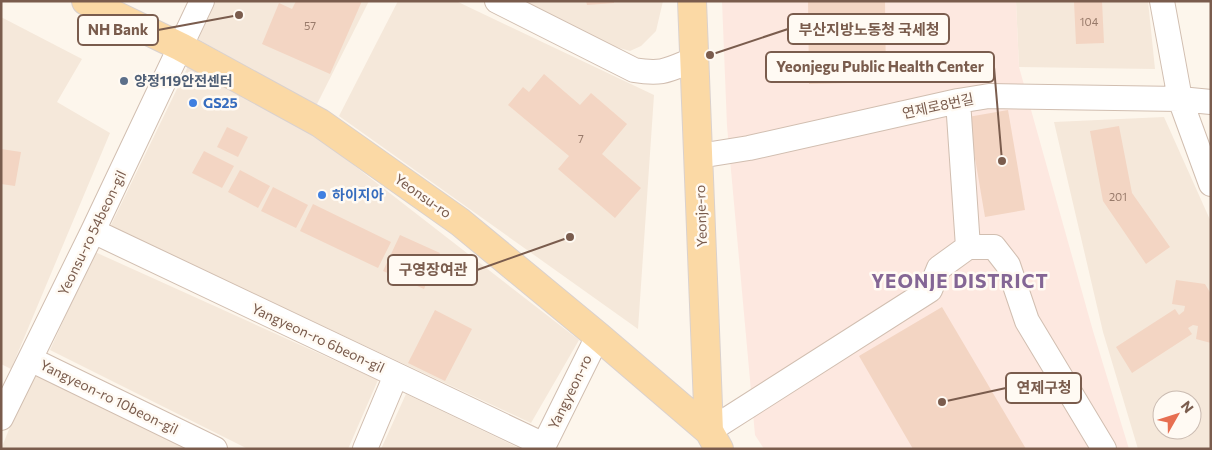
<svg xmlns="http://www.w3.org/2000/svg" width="1212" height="450" font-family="Commissioner,'Noto Sans KR',sans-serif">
	<rect width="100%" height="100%" fill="#fdf6ec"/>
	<path fill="#f5e8da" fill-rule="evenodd" d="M216,1h153l-53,105 -118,-67z
		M398,1h58l198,94 -16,234 -299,-213z
		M519,1h144l-7,30 -15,15 -11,5 -35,-10z
		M1016,1h132l7,68 -136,-2z
		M1,17l81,42 -25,43 53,31 -99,236 -10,-5z
		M190,62l121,70 268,208 -48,83 -421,-196z
		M1164,117l47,105v227h-73l-35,-117 -49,-210zM1162,400h30v30h-30z
		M95,252l283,128 -30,69h-100l-198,-99z
		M32,373l157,76h-188z
		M406,394l115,55h-140z"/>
	<path fill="#fde8e0" d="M722,1h294l3,66 74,264 36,118h-365l-9,-14 -28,-309z"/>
	<path fill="#f3d5c3" d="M296,1h66l-32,73 -68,-30 17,-41 13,6z
		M586,1h28v2l-27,2z
		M808,1h77l1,81 -77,2z
		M1074,1h28l2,42 -28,1z
		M544,74l36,31 11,-12 36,31 -25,30 39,34 -26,30 -57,-49 11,-13 -61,-51 15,-18 6,5z
		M1008,110l17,100 -40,7 -17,-100z
		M1119,126l13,67 38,54 -24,17 -43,-63 -13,-70z
		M227,127l21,10 -10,20 -21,-10z
		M1,149l20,3 -6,34 -14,-2z
		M204,151l30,15 -12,22 -30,-15z
		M240,170l30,16 -12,22 -30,-16z
		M273,187l35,18 -12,23 -35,-17z
		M313,204l78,38 -13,26 -78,-37z
		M400,235l40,18 -16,36 -41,-18z
		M1176,280l29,4 6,10v49l-15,-4 2,-13 -5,-1 -5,3 4,6 -60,39 -16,-26 59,-38 4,6 5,-4 1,-5 -13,-2z
		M942,307l84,142h-113l-54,-93z
		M435,310l37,19 -27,52 -37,-18z"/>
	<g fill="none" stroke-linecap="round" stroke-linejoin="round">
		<g stroke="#d1beb0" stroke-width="26">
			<path id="minor" d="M497,1l137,69c29,5 34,0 61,-11
				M1162,1l18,98 31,85
				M958,101l10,146h26l14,18 19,56 77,128
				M699,156l50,-8 209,-47 31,-5 191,3 31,3
				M93,231l451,214
				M30,359l185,90
				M1,418l92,-187 109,-230
				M709,431l221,-141 9,-22 29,-21
				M365,449l31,-74
				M542,449l56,-113"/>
		</g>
		<g stroke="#dad1cd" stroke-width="30">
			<path id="major" d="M86,1l95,46 139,76 140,99 138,114 111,95 10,18
				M692,1l17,430"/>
		</g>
		<use href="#minor" stroke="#fff" stroke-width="24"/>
		<use href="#major" stroke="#fbd9a5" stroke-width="28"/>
	</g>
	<circle fill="#5c6f8a" stroke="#fffaf3" stroke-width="2" cx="124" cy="81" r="5"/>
	<g fill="#3f7fe0" stroke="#fffaf3" stroke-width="2">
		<circle cx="193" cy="103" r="5"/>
		<circle cx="322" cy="195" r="5"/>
	</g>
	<g text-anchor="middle" stroke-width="5" stroke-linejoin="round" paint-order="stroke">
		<g font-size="11" fill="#987a6a">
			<text x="1089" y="26">104</text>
			<text x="310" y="30">57</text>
			<text x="581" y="143">7</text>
			<text x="1118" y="201">201</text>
		</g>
		<g font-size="14" font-weight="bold" fill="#4e5e75" stroke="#fffaf3" text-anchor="start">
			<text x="134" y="86">양정119안전센터</text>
		</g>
		<g font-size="14" font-weight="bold" fill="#366cbe" stroke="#fffaf3" text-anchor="start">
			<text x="203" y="108">GS25</text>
			<text x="332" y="200">하이지아</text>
		</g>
		<g font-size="14" fill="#7a5c4d" stroke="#fffaf3">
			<text transform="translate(938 106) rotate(-12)" y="5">연제로8번길</text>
			<text transform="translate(423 196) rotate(35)" y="5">Yeonsu-ro</text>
			<text transform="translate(701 216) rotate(-92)" y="5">Yeonje-ro</text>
			<text transform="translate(92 233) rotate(-64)" y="5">Yeonsu-ro 54beon-gil</text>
			<text transform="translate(318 338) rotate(25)" y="5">Yangyeon-ro 6beon-gil</text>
			<text transform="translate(570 392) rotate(-64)" y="5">Yangyeon-ro</text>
			<text transform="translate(109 397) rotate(26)" y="5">Yangyeon-ro 10beon-gil</text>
		</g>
		<g font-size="19" font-weight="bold" letter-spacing="1" fill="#846695" stroke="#fffaf3">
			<text x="960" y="288">YEONJE DISTRICT</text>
		</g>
	</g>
	<path fill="none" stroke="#7a5c4d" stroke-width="2" d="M710 55L788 29M239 15L158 30M1002 161L994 67M570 237L477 270M942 402L1006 388"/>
	<g fill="#7a5c4d" stroke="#fffaf3" stroke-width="2">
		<circle cx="710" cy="55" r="5"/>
		<circle cx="239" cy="15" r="5"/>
		<circle cx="1002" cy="161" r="5"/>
		<circle cx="570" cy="237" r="5"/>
		<circle cx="942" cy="402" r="5"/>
	</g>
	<g fill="#fffaf3" stroke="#7a5c4d" stroke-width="2">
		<rect x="788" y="14" width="161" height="30" rx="5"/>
		<rect x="78" y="15" width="80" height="30" rx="5"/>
		<rect x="766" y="52" width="228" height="30" rx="5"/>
		<rect x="388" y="255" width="89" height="30" rx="5"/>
		<rect x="1006" y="373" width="75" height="30" rx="5"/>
	</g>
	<g font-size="15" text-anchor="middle" font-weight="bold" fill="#7a5c4d">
		<text x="869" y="35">부산지방노동청 국세청</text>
		<text x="118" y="35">NH Bank</text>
		<text x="880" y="72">Yeonjegu Public Health Center</text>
		<text x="433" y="275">구영장여관</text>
		<text x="1044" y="393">연제구청</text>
	</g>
	<rect width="1212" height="450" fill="none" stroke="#7a5c4d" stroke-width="5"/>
	<g transform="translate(1177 415) rotate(51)"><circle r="24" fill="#fffaf3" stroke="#cabbb1"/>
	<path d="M0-4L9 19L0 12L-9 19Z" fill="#e76f51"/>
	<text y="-8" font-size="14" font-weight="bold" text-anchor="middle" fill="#7a5c4d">N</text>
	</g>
</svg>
